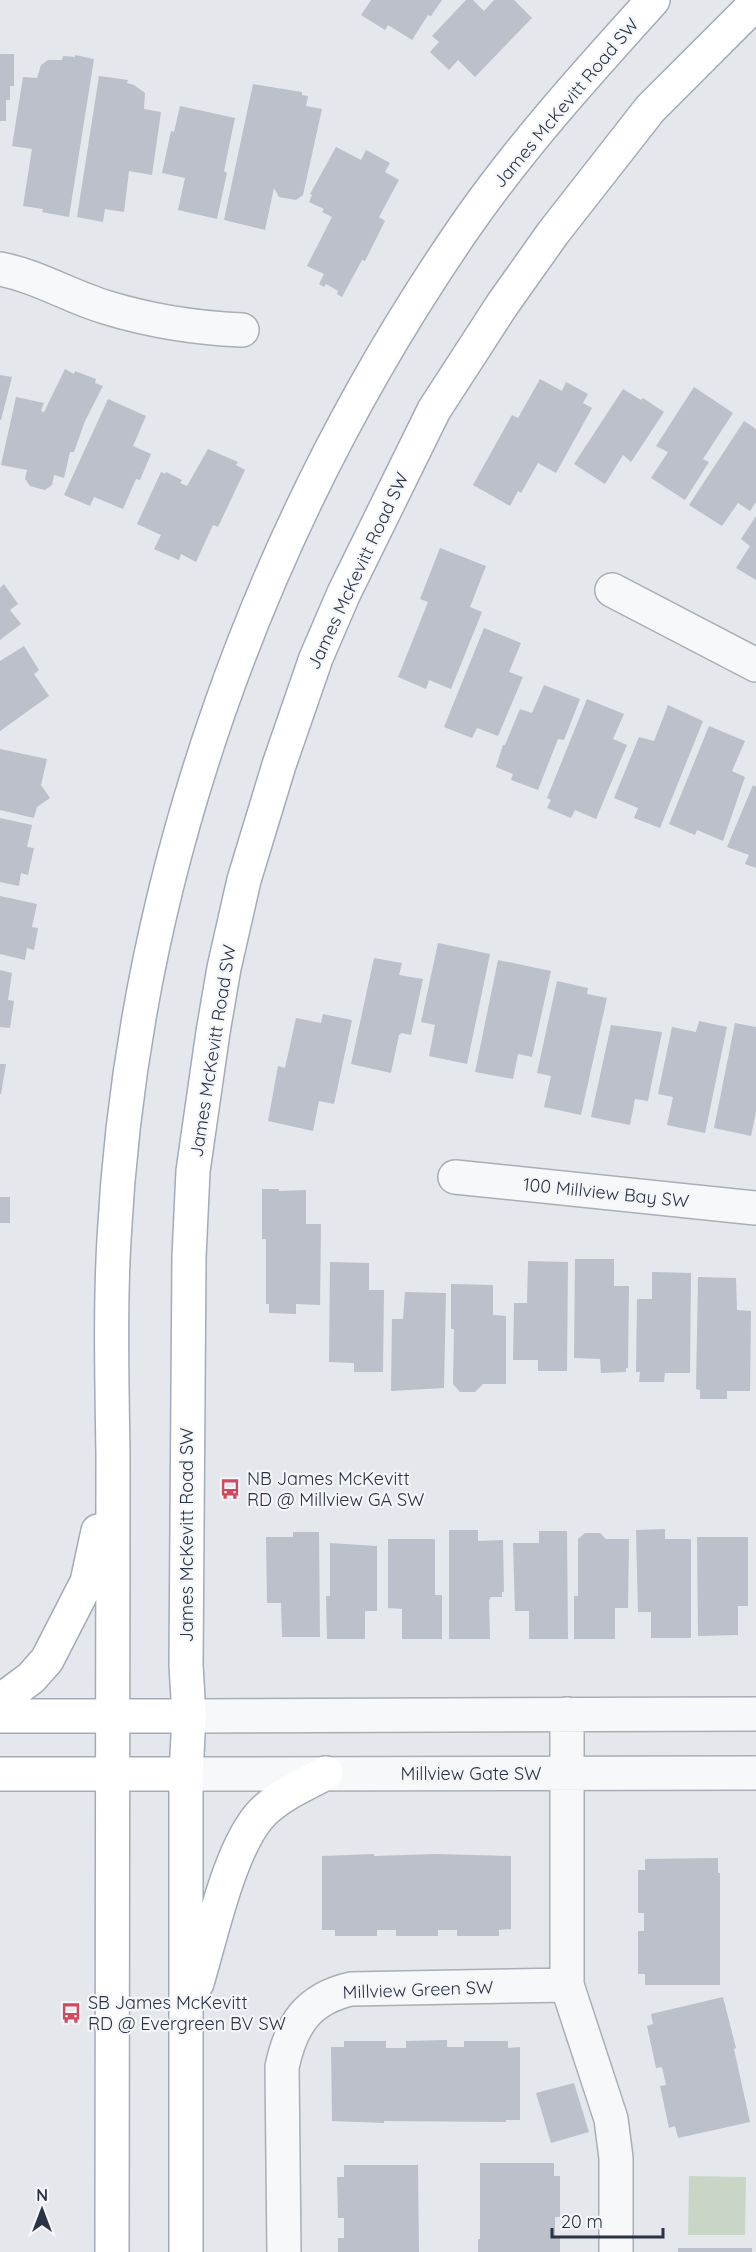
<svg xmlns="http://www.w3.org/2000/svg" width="756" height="2252" font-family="Quicksand,sans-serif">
	<rect width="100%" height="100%" fill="#e4e7ec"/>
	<path fill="#c9d6c5" d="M689,2176l57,1 -1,58h-57z"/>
	<path fill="#bbc0ca" d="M371,0h71l-11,16 -3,-1 -16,25 -24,-15 -3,5 -24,-15z
		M466,0h7l11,11 10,-11h20l18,18 -57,59 -17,-17 -9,10 -19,-18 9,-10 -7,-6z
		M0,54h14v32h-4v14h-4v21h-6z
		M75,55l19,4 -25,158 -27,-5 1,-3 -20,-3 9,-57 -20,-3 11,-69 14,1 4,-13 7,-5h14l1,-4 12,1z
		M99,76l29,4 -1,3 7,2 11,8 -1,16 17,3 -9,63 -23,-4 -5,41 -19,-3 -2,13 -26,-5z
		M253,84l49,8v3l6,1 -2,10 16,3 -19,86 -7,5 -17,-3 -5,-9 -9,42 -41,-10z
		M180,106l55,12 -11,53 3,2 -10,46 -39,-9 7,-32 -23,-5 9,-42 3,1z
		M336,147l25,13 5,-10 24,13 -5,9 14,8 -20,37 6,4 -20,40 -3,-1 -20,37 -5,-3 1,-3 -12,-7 -2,3 -5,-3 5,-10 -17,-8 25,-49 -10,-5 2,-3 -15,-7 3,-7 -2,-1z
		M65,369l9,5 1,-3 21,8 -1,4 8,3 -18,35 -11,31h-4l-6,26 -10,-3 -2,10 -7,5 -15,-4 -5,-7 2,-9 -26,-5 15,-68 28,6 -3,8 3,1z
		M0,375l12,2 -11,43h-1z
		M540,379l22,12 4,-9 22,12 -5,9 9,5 -36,65 -18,-10 -17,30 -3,-2 -8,15 -37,-21 39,-70 6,3z
		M694,387l39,26 -30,46 6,3 -24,38 -34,-22 17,-26 -12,-6z
		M623,389l18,11 2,-2 21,14 -33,50 -8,-7 -18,29 -31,-20z
		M108,399l38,17 -13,30 18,8 -11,26 -4,-1 -13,30 -29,-12 -4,9 -26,-11z
		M744,421l12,8v73l-6,9 -12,-8 -16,23 -33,-21z
		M208,449l30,13 -2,3 9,5 -27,57 -5,-2 -17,37 -15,-8 -2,6 -25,-11 7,-14 -24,-11 24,-52 4,2 1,-2 16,8 -2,3 7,3z
		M756,516v64l-20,-12 14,-22 -9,-7z
		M440,548l46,18 -16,41 12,5 -31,77 -22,-9 -3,9 -28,-12 30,-75 -8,-3z
		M4,584l14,20 -8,6 11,14 -21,16v-52z
		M484,628l37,15 -12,29 14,5 -25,59 -21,-8 -5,10 -28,-11z
		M24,646l15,24 -5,4 15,22 -49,35v-70z
		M544,685l36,14 -16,41 -6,-1 -20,51 -27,-10 2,-6 -17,-7 7,-22h2l15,-36 12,4z
		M587,699l37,15 -11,25 14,6 -31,74 -21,-9 -4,8 -24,-10 4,-8 -4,-2z
		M668,705l35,16 -43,107 -26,-10 4,-10 -24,-10 25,-61 15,4z
		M709,726l36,15 -13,30 13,6 -22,64 -26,-11 -2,5 -26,-11z
		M0,749l47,10 -6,26 9,13 -13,9 -3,11 -34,-8z
		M753,785l3,2v81l-11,-4 4,-9 -22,-8z
		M0,818l32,7 -5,22 7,1 -6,27 -7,-2 -2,13 -19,-4z
		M0,896l37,8 -5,23 6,1 -4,22 -7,-2 -2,12 -25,-6z
		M438,943l52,11 -23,110 -38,-8 6,-31 -14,-3z
		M374,958l28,5 -3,12 24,4 -12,56 -9,-2 -3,2 -8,38 -40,-9z
		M498,960l53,11 -19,86 -14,-3 -5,25 -38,-7z
		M0,970l12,3 -4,27 6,1 -4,27 -10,-1z
		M557,981l31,7 -1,6 20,4 -26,117 -37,-8 7,-31 -14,-3z
		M323,1014l29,6 -18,84 -15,-3 -6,30 -45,-10 10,-55 7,2 11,-50 25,5z
		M699,1021l28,6 -22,106 -38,-8 6,-28 -15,-3 14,-67 24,5z
		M735,1023l21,4v85l-5,24 -37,-8z
		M611,1025l51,7 -14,69 -13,-2 -5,26 -39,-8z
		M0,1064h6l-5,30h-1z
		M262,1189h17v2l27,-1v34h15l-1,81 -24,-1v10l-27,-1v-9h-3v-65h-4z
		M0,1197h10v26h-10z
		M575,1259h39v27h15l-1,82h-2v4l-25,1 -1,-14 -26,-1z
		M528,1261l40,1 -1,109h-29v-11h-25l1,-57h13z
		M330,1262l39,1v27h15l-1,82h-29v-9l-25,-1z
		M652,1272l39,1 -1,100h-25l-1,9h-25l1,-10h-4l1,-73h15z
		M698,1277l38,1 1,32 14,1 -1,80h-23v8h-27v-9l-4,-1z
		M451,1284l42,1v30l13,1v68h-23l-8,8h-15l-7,-8 1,-55h-3z
		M405,1292l41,1 -2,95 -53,3 1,-72h11z
		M665,1529v10h26v99h-40v-26h-13l-2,-82z
		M449,1530h29v11l25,-1 1,52h-2v5h-11l-2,3 1,39h-41z
		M539,1531h28l1,108h-39v-28h-14l-2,-68h26z
		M293,1532h26l1,105h-38l-1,-34h-14l-1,-66h27z
		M585,1533h15l6,6h23l-1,69h-13v31h-41v-43h4v-57z
		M697,1537h51v69h-10v29l-40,1z
		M388,1539h47v56h7v44h-40v-30l-14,-1z
		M330,1543l47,3v65h-12v28h-38l-1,-43h4z
		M374,1854v2l61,-2 76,2v73l-12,1v6h-42v-6h-19v6h-42v-6h-19v6h-42v-6h-13v-74z
		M718,1858v15h2v112h-75v-11h-7v-43h6v-18h-6v-43h7v-11z
		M723,1997l13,51 -2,1 16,73 -72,16 -3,-12 -6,2 -9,-42 6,-1 -4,-18 -6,1 -9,-42 6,-2 -2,-10z
		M447,2040v7h17v-6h44v7l12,-1v73h-14v2l-122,-1v2l-52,-2 -1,-74h13v-6h42v7h20v-7z
		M574,2083l15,49 -38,11 -15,-50z
		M480,2163h74v13h6v41h-5v20h5v15h-82v-13h2z
		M344,2165h74l1,87h-81v-14h6v-20h-6l-1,-41h7z
		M678,2248h74v4h-74z"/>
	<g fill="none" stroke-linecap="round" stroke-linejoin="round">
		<g stroke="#a9aeb7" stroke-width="36">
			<path id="minor" d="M0,269c37,7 69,27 105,38 45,14 90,21 137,23
				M612,590l144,75
				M455,1177l301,31
				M567,1714v271l44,134 5,39v94
				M189,1716l567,-2
				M186,1774l570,-1
				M284,2252l-2,-185c9,-42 25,-68 69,-78l216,-4"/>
		</g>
		<g stroke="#a3abb8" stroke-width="36">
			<path id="major" d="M0,1701l31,-23 16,-18 40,-78 11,-51
				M0,1716h189
				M0,1774h186
				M197,1983c14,-46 33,-138 66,-171 17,-17 41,-27 63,-39
				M112,2252l1,-796c-1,-72 -3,-145 1,-217 19,-361 145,-713 350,-1011 56,-81 123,-155 189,-228
				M186,2252v-478l3,-58 -3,-51 3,-408 4,-86 20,-139 11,-64 20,-88 35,-115 37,-107 28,-65 90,-183 68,-105 51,-72 97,-124 106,-106"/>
		</g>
		<use href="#minor" stroke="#f7f8fa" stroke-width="33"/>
		<use href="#major" stroke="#fff" stroke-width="33"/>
	</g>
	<defs>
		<g id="bus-bare" transform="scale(1.62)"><path d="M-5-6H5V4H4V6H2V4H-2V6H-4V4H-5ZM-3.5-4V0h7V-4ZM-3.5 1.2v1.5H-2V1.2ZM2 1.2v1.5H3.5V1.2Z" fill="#d1495b" stroke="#f4f6f9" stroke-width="2.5" paint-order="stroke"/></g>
	</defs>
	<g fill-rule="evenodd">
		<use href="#bus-bare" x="230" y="1489"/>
		<use href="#bus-bare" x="71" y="2013"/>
	</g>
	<g text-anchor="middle" stroke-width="4.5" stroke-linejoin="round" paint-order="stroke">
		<g font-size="18" fill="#2b3445" stroke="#f4f6f9">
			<text transform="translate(566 103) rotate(-50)" y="6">James McKevitt Road SW</text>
			<text transform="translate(358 571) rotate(-65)" y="6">James McKevitt Road SW</text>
			<text transform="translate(213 1051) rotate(-81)" y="6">James McKevitt Road SW</text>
			<text transform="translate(606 1193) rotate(6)" y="6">100 Millview Bay SW</text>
			<text transform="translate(187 1535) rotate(-90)" y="6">James McKevitt Road SW</text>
			<text x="471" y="1780">Millview Gate SW</text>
			<text transform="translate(418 1990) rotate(-2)" y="6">Millview Green SW</text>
		</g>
		<g font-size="18" fill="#2b3445" stroke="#f4f6f9" text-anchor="start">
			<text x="247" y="1485">NB James McKevitt<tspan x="247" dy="21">RD @ Millview GA SW</tspan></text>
			<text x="88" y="2009">SB James McKevitt<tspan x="88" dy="21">RD @ Evergreen BV SW</tspan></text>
		</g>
	</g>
	<g transform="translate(42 2210)" stroke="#f4f6f9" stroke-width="4.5" paint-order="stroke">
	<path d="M0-4.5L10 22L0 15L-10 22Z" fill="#2b3445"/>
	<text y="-9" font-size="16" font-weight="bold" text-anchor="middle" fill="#2b3445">N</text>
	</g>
	<path d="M552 2228v9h111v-9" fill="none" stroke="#2b3445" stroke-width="3"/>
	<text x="561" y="2228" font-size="18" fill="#2b3445" stroke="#f4f6f9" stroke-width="4.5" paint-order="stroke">20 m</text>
</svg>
